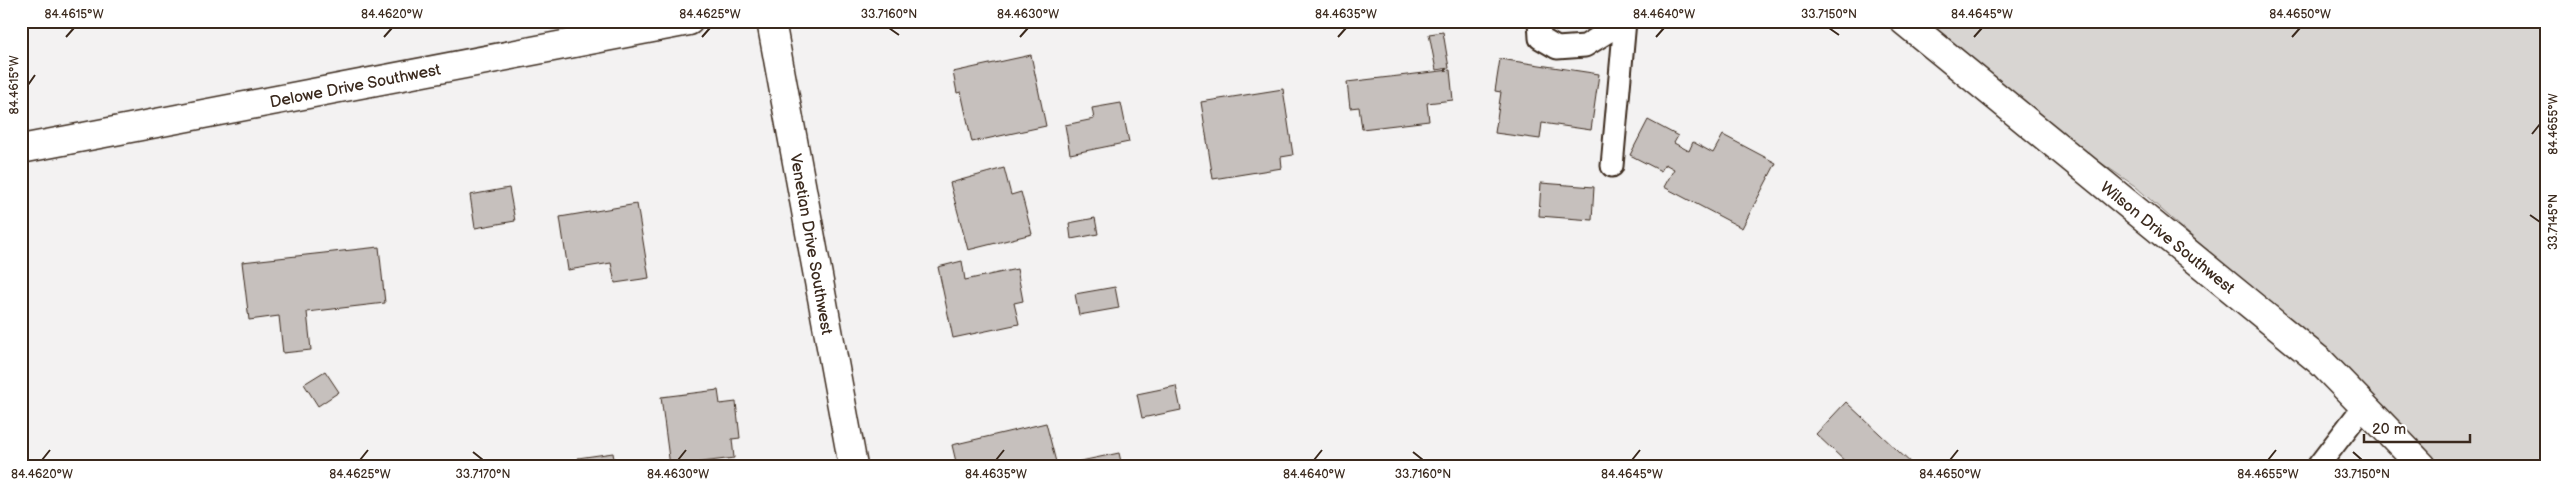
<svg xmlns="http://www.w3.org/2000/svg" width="2567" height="487" font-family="'Balsamiq Sans',sans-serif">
	<rect width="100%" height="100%" fill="#f3f2f2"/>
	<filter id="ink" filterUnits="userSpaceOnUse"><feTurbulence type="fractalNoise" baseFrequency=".02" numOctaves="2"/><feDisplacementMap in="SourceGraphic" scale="10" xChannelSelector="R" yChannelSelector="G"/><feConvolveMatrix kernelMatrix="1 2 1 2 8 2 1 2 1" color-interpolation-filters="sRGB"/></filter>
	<g filter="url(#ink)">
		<path fill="#d8d5d2" stroke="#8a8078" d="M1894,21h652v445h-108l-88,-89 -215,-191z"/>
		<path fill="#c6c0bd" stroke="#3b2a1e" d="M1443,32l6,36 -13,2 -7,-36z
			M1031,55l15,71 -74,16 -11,-50 -4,1 -4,-21z
			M1500,59l99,15 -8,56 -49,-7 -2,16 -45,-6 6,-41 -6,-1z
			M1450,70l3,30 -26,3 2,18 -67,8 -3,-22 -9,1 -3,-26z
			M1283,89l10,66 -12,2 1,11 -69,11 -12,-77z
			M1121,103l8,39 -59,12 -5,-29 29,-6 -2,-11z
			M1648,120l30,16 -4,7 15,8 4,-9 20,11 10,-18 53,28 -34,65 -78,-41 10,-18 -9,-5 -4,7 -31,-16z
			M1004,168l7,27 10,-3 11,42 -64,16 -18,-67z
			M1541,183l53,4 -2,33 -53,-4z
			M509,188l6,33 -40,7 -5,-33z
			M637,204l12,74 -34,5 -4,-20 -43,7 -8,-53z
			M1095,218l3,16 -27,5 -2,-16z
			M379,247l6,56 -78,9 4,38 -28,3 -4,-37 -30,4 -7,-58z
			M962,261l3,19 52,-11 6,32 -9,2 5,21 -66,14 -15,-71z
			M1115,287l4,21 -40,7 -4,-21z
			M325,371l14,21 -21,14 -14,-22z
			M1176,386l5,24 -39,8 -5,-24z
			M718,390l2,14 16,-2 4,36 -8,1 2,19 -64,8 -9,-69z
			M1846,402l68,64h-64l-34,-32z
			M1046,423l11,43h-100l-5,-21z
			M613,453l2,13h-36l-1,-8z
			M1119,453l3,13h-60v-1z"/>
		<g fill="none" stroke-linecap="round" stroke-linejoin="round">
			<g stroke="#3b2a1e" stroke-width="25">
				<path id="service" d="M1539,21l1,17 17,10 28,-2 40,-25
					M1612,166l13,-145
					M2318,466l46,-60"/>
			</g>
			<g stroke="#3b2a1e" stroke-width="31">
				<path id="minor" d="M1904,21l417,341 101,104
					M21,149l668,-128"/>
			</g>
			<g stroke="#3b2a1e" stroke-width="31">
				<path id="tertiary" d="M771,21l82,445"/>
			</g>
			<use href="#service" stroke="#fff" stroke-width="21"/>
			<use href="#minor" stroke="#fff" stroke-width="28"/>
			<use href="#tertiary" stroke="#fff" stroke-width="28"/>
		</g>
	</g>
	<path fill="none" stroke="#3b2a1e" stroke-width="2" d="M889,28l10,7M1829,28l10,7M66,37l8,-9M384,37l8,-9M702,37l8,-9M1020,37l8,-9M1338,37l8,-9M1656,37l8,-9M1974,37l8,-9M2292,37l8,-9M28,85l7,-10M2532,134l8,-10M2530,215l10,7M473,452l10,8M1413,452l10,8M2353,452l9,8M42,460l8,-10M360,460l8,-10M678,460l8,-10M996,460l8,-10M1314,460l8,-10M1632,460l8,-10M1950,460l8,-10M2268,460l8,-10"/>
	<g text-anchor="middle" stroke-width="4.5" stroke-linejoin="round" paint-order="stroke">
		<g font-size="16" fill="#3b2a1e" stroke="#fff">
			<text transform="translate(355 85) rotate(-11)" y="6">Delowe Drive Southwest</text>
			<text transform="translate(2168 237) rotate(39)" y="6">Wilson Drive Southwest</text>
			<text transform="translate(812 244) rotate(80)" y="6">Venetian Drive Southwest</text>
		</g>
	</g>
	<rect width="2567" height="487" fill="none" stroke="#fff" stroke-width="55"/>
	<path d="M2364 434v8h106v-8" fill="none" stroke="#3b2a1e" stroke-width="2.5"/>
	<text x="2372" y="434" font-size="15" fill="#3b2a1e" stroke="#ffffff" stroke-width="4" paint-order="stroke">20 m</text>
	<rect x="28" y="28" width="2512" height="432" fill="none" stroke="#3b2a1e" stroke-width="2"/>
	<g font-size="12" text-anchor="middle" fill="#3b2a1e">
		<text x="74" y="18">84.4615°W</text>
		<text x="392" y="18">84.4620°W</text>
		<text x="710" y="18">84.4625°W</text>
		<text x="889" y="18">33.7160°N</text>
		<text x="1028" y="18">84.4630°W</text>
		<text x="1346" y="18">84.4635°W</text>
		<text x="1664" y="18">84.4640°W</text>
		<text x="1829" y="18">33.7150°N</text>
		<text x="1982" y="18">84.4645°W</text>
		<text x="2300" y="18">84.4650°W</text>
		<text transform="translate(14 85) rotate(-90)" y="4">84.4615°W</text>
		<text transform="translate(2553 124) rotate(-90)" y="4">84.4655°W</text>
		<text transform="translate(2553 222) rotate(-90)" y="4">33.7145°N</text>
		<text x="42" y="478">84.4620°W</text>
		<text x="360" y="478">84.4625°W</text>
		<text x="483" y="478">33.7170°N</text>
		<text x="678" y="478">84.4630°W</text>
		<text x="996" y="478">84.4635°W</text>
		<text x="1314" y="478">84.4640°W</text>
		<text x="1423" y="478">33.7160°N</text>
		<text x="1632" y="478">84.4645°W</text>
		<text x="1950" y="478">84.4650°W</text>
		<text x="2268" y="478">84.4655°W</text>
		<text x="2362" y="478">33.7150°N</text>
	</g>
</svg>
